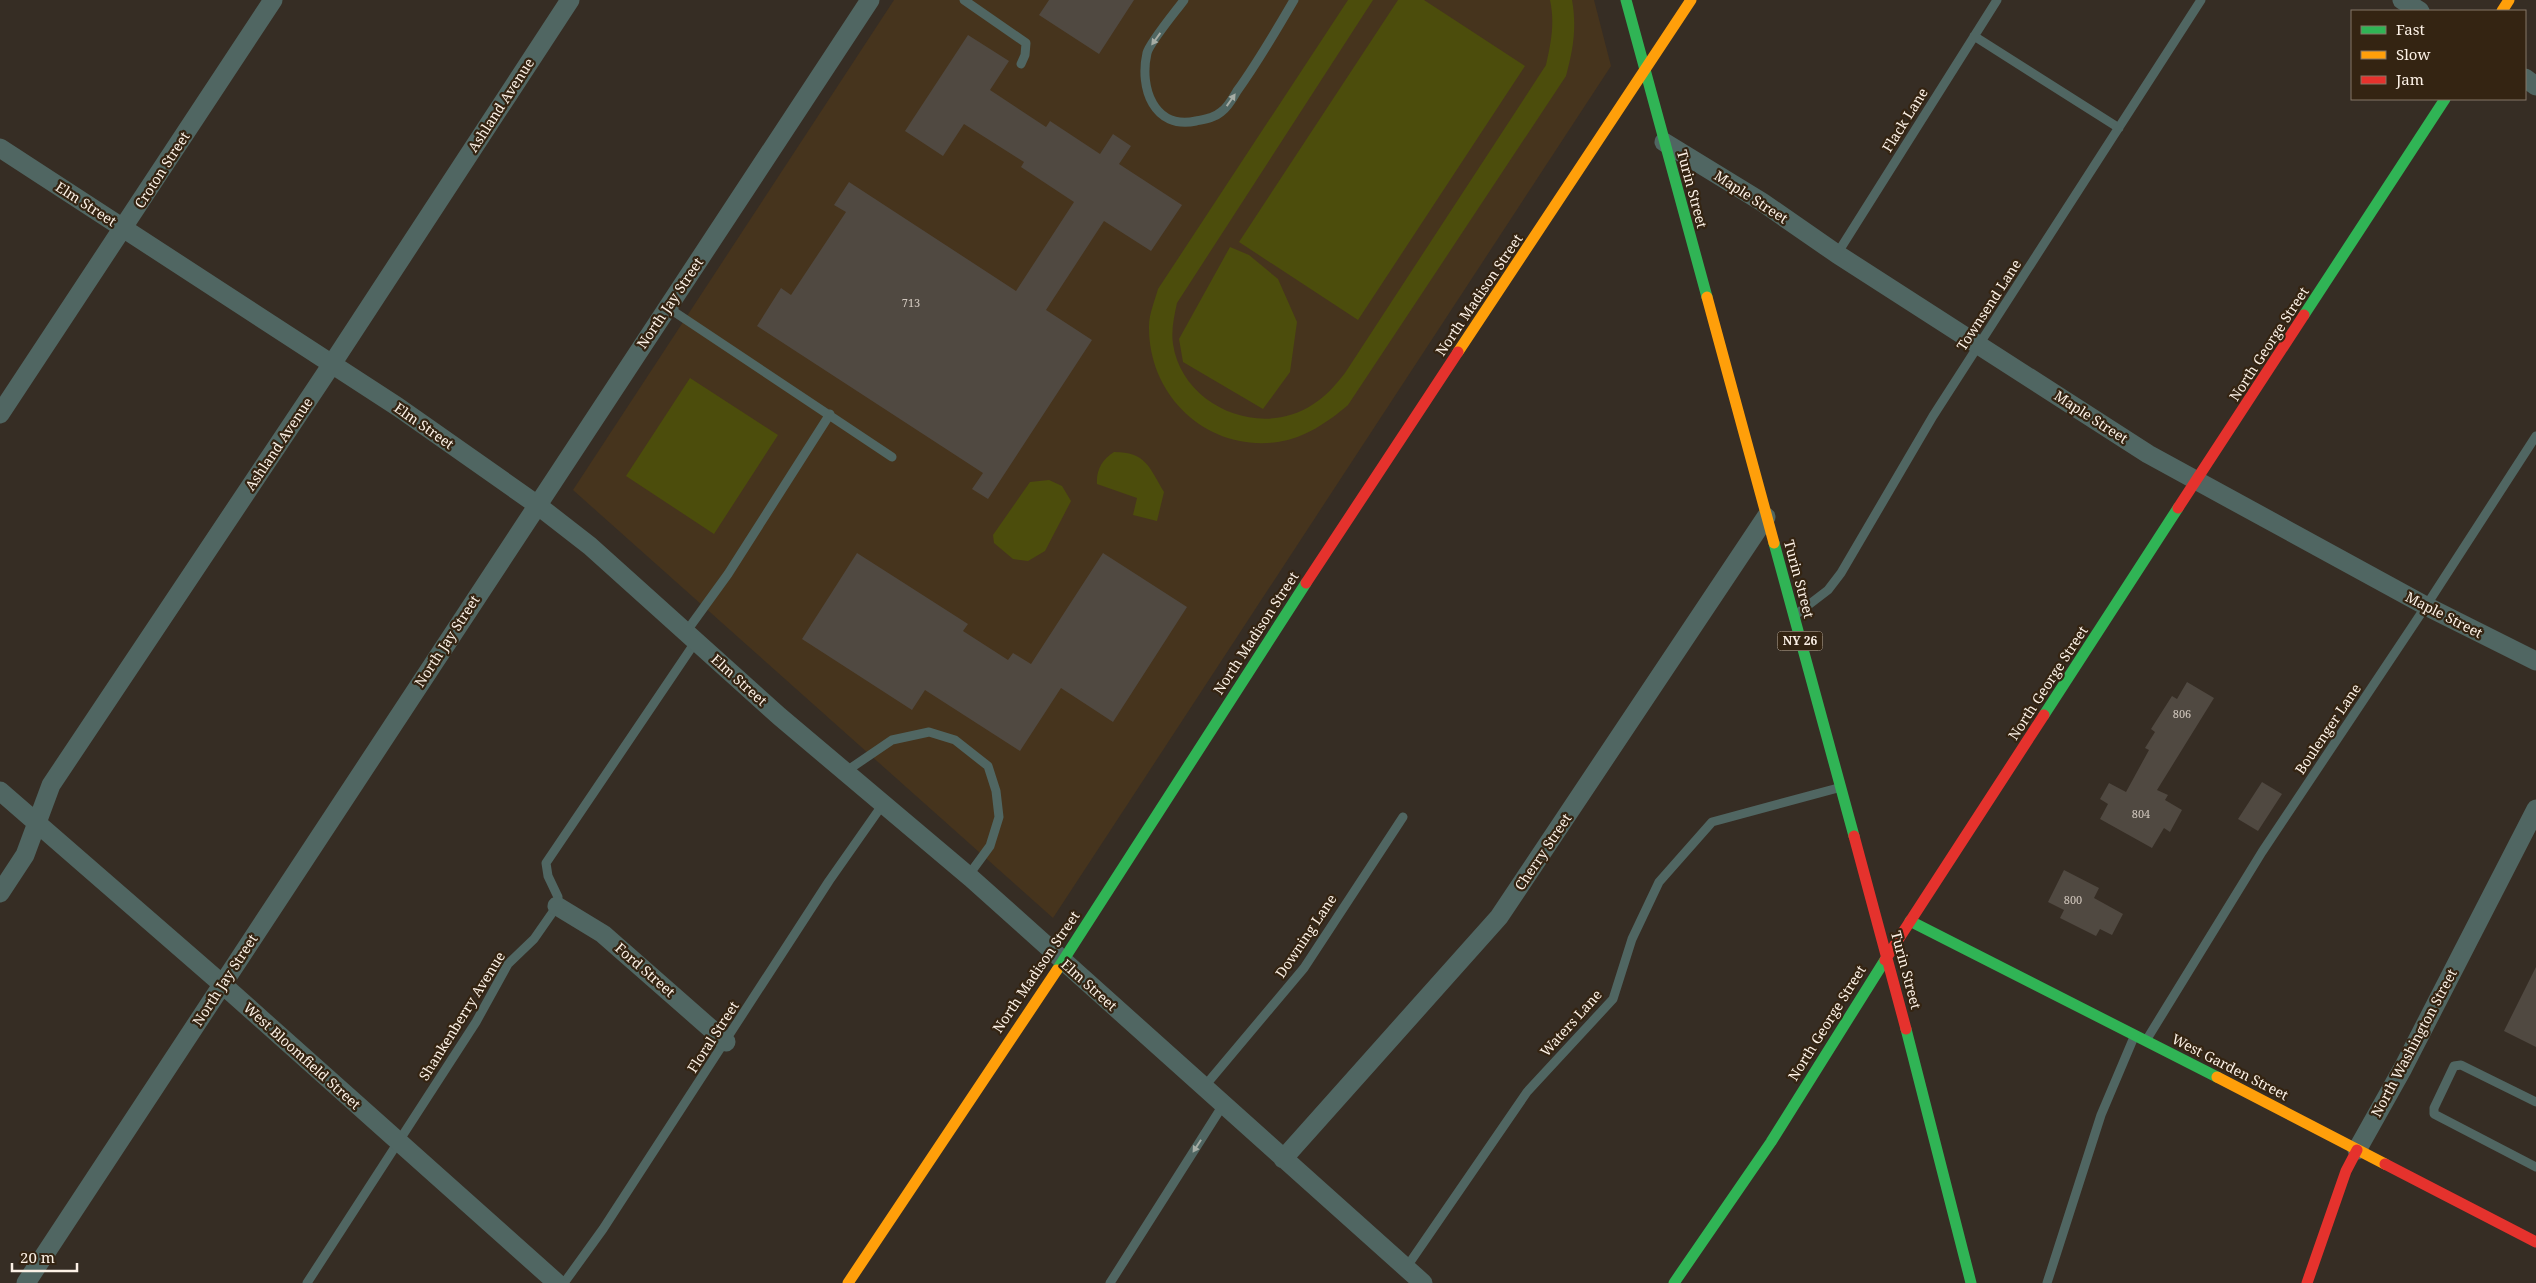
<svg xmlns="http://www.w3.org/2000/svg" width="2536" height="1283" font-family="'Noto Serif',serif">
	<rect width="100%" height="100%" fill="#362d24"/>
	<path fill="#46341d" d="M894,0h700l17,66 -558,852 -480,-428z"/>
	<path fill="#4c4d0c" d="M1348,0h25l-196,303c-3,14 -6,27 -4,41 9,62 87,95 139,61 13,-8 23,-19 33,-32l201,-308c5,-22 9,-42 4,-65h22c5,28 1,50 -6,76l-218,329c-20,17 -43,33 -70,37 -71,10 -130,-46 -129,-116 0,-12 6,-26 9,-37z
		M1398,0h26l101,66 -167,254 -119,-78z
		M1230,247l19,8 29,24 19,43 -7,50 -27,37 -80,-47 -4,-23z
		M690,378l88,57 -64,99 -88,-58z
		M1114,452c32,0 35,15 50,40l-7,29 -24,-6 4,-17 -40,-14c-1,-13 5,-25 17,-32z
		M1049,480l13,6 9,15 -26,50 -17,10 -15,-2 -19,-16 -1,-8 37,-53z"/>
	<path fill="#504941" d="M1049,0h85l-35,54 -60,-39z
		M968,35l41,26 -19,29 56,37 4,-6 50,33 13,-20 18,12 -12,18 63,41 -31,46 -47,-30 -58,89 46,30 -104,159 -16,-10 11,-16 -226,-147 24,-38 10,7 55,-83 -12,-7 15,-23 167,109 58,-89 -53,-35 3,-5 -60,-38 -21,32 -38,-25z
		M857,553l111,71 -5,7 45,29 5,-7 18,11 72,-111 84,54 -74,115 -52,-34 -41,63 -95,-61 -13,20 -110,-71z
		M2187,682l27,16 -57,92 11,5 -3,5 17,10 -12,22 -6,-4 -12,20 -52,-29 8,-15 -8,-5 9,-16 17,9 23,-42 -4,-2 10,-16 -4,-3 21,-33 5,3z
		M2262,782l20,12 -24,37 -20,-12z
		M2064,870l35,18 -5,10 29,16 -11,21 -12,-6 -4,7 -36,-18 4,-8 -16,-8z
		M2536,967v80l-32,-16z"/>
	<g fill="none" stroke-linecap="round" stroke-linejoin="round">
		<path stroke="#506662" stroke-width="9" d="M964,0l62,43 -1,12 -4,9
			M1184,0c-8,11 -34,42 -37,53 -8,35 7,77 49,68 10,-2 18,-3 25,-9 7,-5 12,-14 16,-21 21,-29 39,-60 57,-91
			M1974,36l145,92
			M1837,254l160,-254
			M667,307l225,150
			M1798,613l30,-23 13,-17 92,-157 268,-416
			M686,632l42,-58 102,-160
			M845,772l47,-32 37,-8 26,8 33,26 8,25 3,26 -9,29 -22,30
			M2147,1039l115,-187 164,-246 110,-170
			M1204,1087l100,-119 99,-151
			M2536,1102l-75,-37 -7,1 -20,42v6l102,53
			M1406,1268l121,-176 86,-93 19,-60 27,-57 53,-60 126,-34
			M307,1283l169,-261 32,-58 26,-25 23,-33 1,-9 -10,-21 -2,-13 150,-222
			M564,1283l39,-54 226,-348 54,-77
			M1110,1283l113,-178
			M2047,1283l54,-168 33,-78"/>
		<path stroke="#506662" stroke-width="19" d="M2402,0l18,11
			M2525,78l11,8
			M1664,142l98,60 75,52 311,200 278,152 110,55
			M0,148l398,259 138,97 54,42 189,170 192,162 452,405
			M0,414l273,-414
			M0,791l222,193 335,299
			M0,893l25,-38 26,-70 281,-421 238,-364
			M557,906l46,28 123,108
			M2357,1150l46,-82 133,-259
			M1283,1159l216,-242 267,-400
			M26,1283l844,-1283"/>
		<path stroke="#30b455" stroke-width="11" d="M1626,0l81,297
			M2304,315l141,-216
			M1774,543l80,293
			M2044,715l134,-207
			M1910,921l307,156
			M1057,970l249,-387
			M1906,1029l65,254
			M1674,1283l97,-141 114,-182"/>
		<path stroke="#ff9f0a" stroke-width="11" d="M2502,11l7,-11
			M1707,297l67,246
			M1458,352l233,-352
			M2217,1077l168,87
			M848,1283l209,-313"/>
		<path stroke="#e5322d" stroke-width="11" d="M2178,508l126,-193
			M1306,583l152,-231
			M1854,836l52,193
			M1885,960l159,-245
			M2385,1164l151,78
			M2307,1283l39,-112 11,-21"/>
	</g>
	<defs><path id="oneway-solid" d="M-6-.8H1V-3.2L6.5 0L1 3.2V.8H-6Z" transform="scale(1.25)"/></defs>
	<g fill="#a6aca4">
		<use href="#oneway-solid" transform="translate(1156 39) rotate(126)"/>
		<use href="#oneway-solid" transform="translate(1231 100) rotate(-55)"/>
		<use href="#oneway-solid" transform="translate(1197 1146) rotate(123)"/>
	</g>
	<g text-anchor="middle" stroke-width="4.5" stroke-linejoin="round" paint-order="stroke">
		<g font-size="11" fill="#d1c7bd">
			<text x="911" y="307">713</text>
			<text x="2182" y="718">806</text>
			<text x="2141" y="818">804</text>
			<text x="2073" y="904">800</text>
		</g>
		<rect fill="#342412" stroke="#c0b4a6" stroke-width="1" x="1777.5" y="631.5" width="45" height="19" rx="4"/>
		<g font-size="12" font-weight="bold" fill="#fcf1e6">
			<text x="1800" y="645">NY 26</text>
		</g>
		<g font-size="14" fill="#fcf1e6" stroke="#342412">
			<text transform="translate(501 105) rotate(-57)" y="5">Ashland Avenue</text>
			<text transform="translate(1905 120) rotate(-58)" y="5">Flack Lane</text>
			<text transform="translate(162 170) rotate(-57)" y="5">Croton Street</text>
			<text transform="translate(1692 189) rotate(75)" y="5">Turin Street</text>
			<text transform="translate(1751 197) rotate(33)" y="5">Maple Street</text>
			<text transform="translate(86 204) rotate(33)" y="5">Elm Street</text>
			<text transform="translate(1479 295) rotate(-56)" y="5">North Madison Street</text>
			<text transform="translate(670 303) rotate(-56)" y="5">North Jay Street</text>
			<text transform="translate(1989 305) rotate(-57)" y="5">Townsend Lane</text>
			<text transform="translate(2269 344) rotate(-57)" y="5">North George Street</text>
			<text transform="translate(2091 417) rotate(33)" y="5">Maple Street</text>
			<text transform="translate(424 426) rotate(35)" y="5">Elm Street</text>
			<text transform="translate(279 444) rotate(-56)" y="5">Ashland Avenue</text>
			<text transform="translate(1799 579) rotate(75)" y="5">Turin Street</text>
			<text transform="translate(2444 615) rotate(27)" y="5">Maple Street</text>
			<text transform="translate(1256 633) rotate(-57)" y="5">North Madison Street</text>
			<text transform="translate(447 641) rotate(-57)" y="5">North Jay Street</text>
			<text transform="translate(739 680) rotate(42)" y="5">Elm Street</text>
			<text transform="translate(2048 683) rotate(-57)" y="5">North George Street</text>
			<text transform="translate(2328 729) rotate(-56)" y="5">Boulenger Lane</text>
			<text transform="translate(1543 852) rotate(-56)" y="5">Cherry Street</text>
			<text transform="translate(1306 936) rotate(-56)" y="5">Downing Lane</text>
			<text transform="translate(645 970) rotate(41)" y="5">Ford Street</text>
			<text transform="translate(1906 970) rotate(75)" y="5">Turin Street</text>
			<text transform="translate(1036 972) rotate(-56)" y="5">North Madison Street</text>
			<text transform="translate(225 980) rotate(-57)" y="5">North Jay Street</text>
			<text transform="translate(1089 985) rotate(42)" y="5">Elm Street</text>
			<text transform="translate(462 1016) rotate(-58)" y="5">Shankenberry Avenue</text>
			<text transform="translate(1571 1023) rotate(-48)" y="5">Waters Lane</text>
			<text transform="translate(1827 1023) rotate(-58)" y="5">North George Street</text>
			<text transform="translate(713 1037) rotate(-57)" y="5">Floral Street</text>
			<text transform="translate(2414 1043) rotate(-62)" y="5">North Washington Street</text>
			<text transform="translate(302 1056) rotate(42)" y="5">West Bloomfield Street</text>
			<text transform="translate(2230 1067) rotate(27)" y="5">West Garden Street</text>
		</g>
	</g>
	<rect x="2351" y="10" width="175" height="90" fill="#342412" stroke="#847667"/>
	<rect x="2361" y="26" width="25" height="8" fill="#30b455" stroke="#847667"/>
	<text x="2396" y="35" font-size="15" fill="#fcf1e6">Fast</text>
	<rect x="2361" y="51" width="25" height="8" fill="#ff9f0a" stroke="#847667"/>
	<text x="2396" y="60" font-size="15" fill="#fcf1e6">Slow</text>
	<rect x="2361" y="76" width="25" height="8" fill="#e5322d" stroke="#847667"/>
	<text x="2396" y="85" font-size="15" fill="#fcf1e6">Jam</text>
	<path d="M12 1263v8h65v-8" fill="none" stroke="#fcf1e6" stroke-width="2.5"/>
	<text x="20" y="1263" font-size="15" fill="#fcf1e6" stroke="#342412" stroke-width="4" paint-order="stroke">20 m</text>
</svg>
